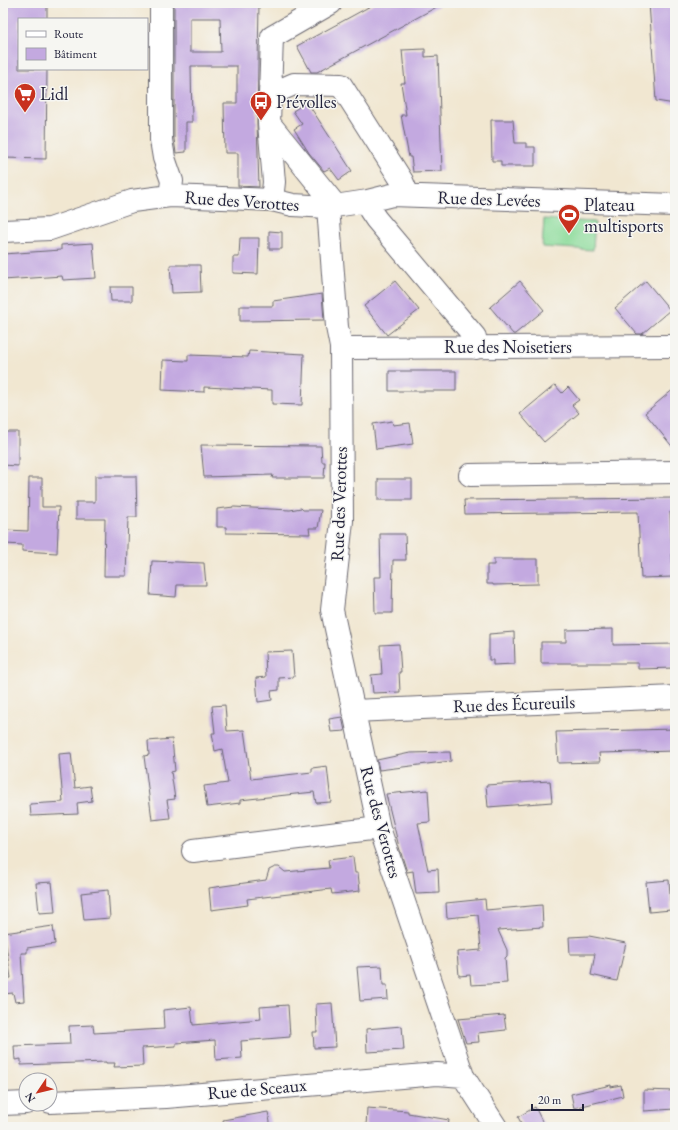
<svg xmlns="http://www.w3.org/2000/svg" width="678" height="1130" font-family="'EB Garamond',serif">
	<rect width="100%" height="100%" fill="#f6f6f2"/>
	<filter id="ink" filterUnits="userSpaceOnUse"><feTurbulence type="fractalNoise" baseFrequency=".025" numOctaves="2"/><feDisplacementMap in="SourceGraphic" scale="8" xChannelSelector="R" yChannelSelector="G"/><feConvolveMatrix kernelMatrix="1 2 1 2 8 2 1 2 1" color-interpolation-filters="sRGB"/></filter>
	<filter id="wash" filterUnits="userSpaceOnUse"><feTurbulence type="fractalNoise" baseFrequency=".012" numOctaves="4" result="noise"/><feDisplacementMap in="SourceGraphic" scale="16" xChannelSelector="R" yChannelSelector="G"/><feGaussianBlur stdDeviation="0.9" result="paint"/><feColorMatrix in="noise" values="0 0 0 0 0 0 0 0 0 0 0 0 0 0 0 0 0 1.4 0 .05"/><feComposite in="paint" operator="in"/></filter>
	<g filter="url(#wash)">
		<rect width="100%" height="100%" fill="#f1e7d1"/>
		<path fill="#8ddc9b" stroke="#587f6b" d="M544,219l51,3 -2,28 -51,-3z"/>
		<g id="blocks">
			<path fill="#c3a9e0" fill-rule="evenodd" d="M3,3h44v16h-28v50h28l-1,90 -43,-1z
				M174,3h85l-2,120 2,64 -21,-1v-33h-13l-1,-50h13v-37h-46l1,56h-6v30l-10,1 -2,-14zM190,18h30l1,34h-31z
				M376,3h68l-127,69h-6l-14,-26z
				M649,3h26v101l-19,-3z
				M425,49v8l13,-1 4,115 -29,1 -2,-15h-2l-8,-42h5l-5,-32h4l-3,-33z
				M307,102l45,69 -13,9 -9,-12 -6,3 -15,-18 -15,-24 8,-5 -9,-13z
				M491,120h22l2,23h11v4h9v19h-34v-5h-9z
				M269,231l13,1v17h-13z
				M240,238h19l-1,36 -25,-1v-16h6z
				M93,243l3,35 -33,2 -1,-4 -59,4v-26l58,-4v-5z
				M170,265h30l1,27 -29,1z
				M395,281l24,29 -32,25 -23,-29z
				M520,281l24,29 -29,24h-2l-23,-27z
				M646,281l24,29 -28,24h-5l-22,-26z
				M110,287h22v14h-21z
				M322,294l2,26 -84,1v-15h33v-5z
				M249,351l55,3 -2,51 -30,-1v-14l-68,-3v5l-42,-2 1,-30 25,1v-6l60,2z
				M389,371h67v20h-67z
				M555,385l7,8 6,-6 11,13 -7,5 7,8 -35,29 -24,-28z
				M675,388v62l-30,-37z
				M392,421l1,4 17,-2 3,21 -37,5 -3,-25z
				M3,432h15v34l-15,-1z
				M201,445l120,1 1,16h3l-1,16h-52l1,-3 -69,2z
				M95,476h41l1,41h-9l-2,59h-22l1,-57h-29v-17h19z
				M29,478h13v29h17l-2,46 -35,-2v-6l-16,-1 1,-14 21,1z
				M378,479h34v21h-34z
				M675,498v14h-5l3,65 -32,1 -3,-66 -173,2 -1,-14z
				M234,507l56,3 11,-2 2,2h18l-3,18h-9l1,6 -84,-1v-6h-9v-18z
				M380,534h25l1,26h-13l-1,53h-17l-1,-36h7z
				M494,559h44v25l-45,1v-1h-6v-19h7z
				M152,561l52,2 2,22h-29l-1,12 -26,-2z
				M613,629v16l62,-1v24l-37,1v-6h-97v-21h25v-12z
				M514,632l1,32 -22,1v-5h-4v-26z
				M399,644l2,28h-2l1,20 -27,1 -2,-18 11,-1 -2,-29z
				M292,651l2,26 -15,1v12l-8,1 1,9 -14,2 -2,-24 10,-1 -1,-25z
				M225,705l2,26 17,-1 7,49 61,-7v-4l15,-2 4,36 -15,1 -2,-11 -74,8v3l-33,4 -3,-21 24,-3 -6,-34 -7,2 -3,-18h3l-3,-27z
				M342,717l3,14 -14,1 -2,-13z
				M675,729v22l-76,2 1,9 -42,1 -2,-31z
				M172,739l3,32 -4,1 4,27 -8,1 3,18 -18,2 -8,-64 5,-1 -1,-14z
				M450,752l1,9 -72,9 -2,-10 33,-7z
				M71,753l4,35 15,-2 2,15 -15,2 1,11 -47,2 -1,-12 33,-2 -4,-48z
				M550,781l2,21 -64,5 -2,-22z
				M428,790l2,32 -12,1 10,47 10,-1 1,24 -23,1 -3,-23 -6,1 -8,-25 -13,-53z
				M353,857l2,16h3l2,18 -28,3 -1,-5 -84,10 1,6 -37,5 -2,-22 57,-8 3,-10 6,-3h4l6,5 44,-4 -1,-8z
				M669,880l2,30 -22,2 -3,-30z
				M52,882l3,30 -16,1 -3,-30z
				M108,890l2,28 -26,2 -3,-27z
				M485,899l1,11 56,-5 1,22 -45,3 9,20v6l-2,2 2,25 -36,2 -1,-10 -11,1 -2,-24 24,-2 -3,-35 -31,3 -1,-15z
				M53,926l2,18 -28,4v5h-6l3,48 -9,1 -2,-9 -10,1v-15l8,-1 -7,-45z
				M589,936l37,7 -9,38 -26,-6 4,-21h-25l-1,-17z
				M382,966l1,19h4l1,14 -28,2 -3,-34z
				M332,1003l3,44 -21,1 -1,-16h4l-1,-28z
				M288,1005l2,32 -49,4 1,17 -26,2 -1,-20 -39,3v3l-34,2 1,18 -29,1 1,-4h-9v-1l-85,3v-6l-6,1 -1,-14 56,-2 -1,-18 24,-1 1,8 70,-4 -1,-19 28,-3 2,18 68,-6 -1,-12z
				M504,1015l2,15 -28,3 1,9 -13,1 -8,-24z
				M402,1026l2,24 -37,2 -1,-23z
				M611,1085v2l10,-2 2,11 -49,12 -3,-14z
				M644,1090l31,1v18l-31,2z
				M535,1107l10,20h-22l-5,-10z
				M367,1108l41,3v2l41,7 -1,7h-82z
				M268,1112l3,15h-47l-1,-7z"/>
		</g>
	</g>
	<g filter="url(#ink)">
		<use href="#blocks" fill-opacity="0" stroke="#6a6770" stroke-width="1"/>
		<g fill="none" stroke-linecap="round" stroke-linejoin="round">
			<g stroke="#6a6770" stroke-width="24">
				<path id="minor" d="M161,3v137l3,18 8,23 -2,15
					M271,94l23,-10 47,1 61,96 6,14
					M269,123l67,83
					M272,200l2,-18 -5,-59 3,-86 59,-34
					M368,201l2,9 6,9 99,118 1,11
					M328,207l9,120 4,20 1,174 -10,89 47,218 84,248 33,51
					M3,231l47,-2 82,-28 38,-5 102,4 21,5 35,2 40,-6 24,-6 283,10
					M341,347l8,1 326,-2
					M470,475l205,-3
					M353,711l322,-14
					M193,851l186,-23
					M50,1102l116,-5 271,-23 26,2
					M3,1104l23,-1"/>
			</g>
			<use href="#minor" stroke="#fff" stroke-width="22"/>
		</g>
	</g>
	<defs>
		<g id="supermarket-pin" transform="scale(1.15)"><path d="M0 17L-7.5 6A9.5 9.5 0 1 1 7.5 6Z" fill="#c8321e" stroke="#f6f6f2"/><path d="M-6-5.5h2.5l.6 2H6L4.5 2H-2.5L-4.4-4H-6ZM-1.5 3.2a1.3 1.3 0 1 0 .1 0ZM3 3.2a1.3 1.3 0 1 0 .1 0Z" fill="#fff"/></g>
		<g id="bus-pin" transform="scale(1.15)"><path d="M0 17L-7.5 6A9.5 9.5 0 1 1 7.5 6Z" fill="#c8321e" stroke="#f6f6f2"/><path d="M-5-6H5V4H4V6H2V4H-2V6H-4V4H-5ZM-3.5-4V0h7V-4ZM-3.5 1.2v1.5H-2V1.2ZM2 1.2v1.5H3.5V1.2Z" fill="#fff"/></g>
		<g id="stadium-pin" transform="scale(1.15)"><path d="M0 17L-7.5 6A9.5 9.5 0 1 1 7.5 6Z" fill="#c8321e" stroke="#f6f6f2"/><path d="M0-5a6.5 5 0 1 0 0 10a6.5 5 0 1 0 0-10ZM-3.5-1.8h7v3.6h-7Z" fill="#fff"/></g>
	</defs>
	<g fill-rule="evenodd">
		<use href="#supermarket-pin" x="25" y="94"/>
		<use href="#bus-pin" x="261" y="102"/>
		<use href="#stadium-pin" x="569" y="215"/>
	</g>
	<g text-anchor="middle" stroke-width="3" stroke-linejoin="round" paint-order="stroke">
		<g font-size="18" fill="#22223b" stroke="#f6f6f2" text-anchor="start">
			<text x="40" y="100">Lidl</text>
			<text x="276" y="108">Prévolles</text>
			<text x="584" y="211">Plateau<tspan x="584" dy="21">multisports</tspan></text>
		</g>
		<g font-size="18" fill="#22223b" stroke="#f6f6f2">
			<text transform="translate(489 199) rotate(2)" y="6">Rue des Levées</text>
			<text transform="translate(242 201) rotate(4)" y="6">Rue des Verottes</text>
			<text x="508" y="353">Rue des Noisetiers</text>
			<text transform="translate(339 504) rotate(-88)" y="6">Rue des Verottes</text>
			<text transform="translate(514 704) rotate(-2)" y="6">Rue des Écureuils</text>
			<text transform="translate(381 822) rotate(75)" y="6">Rue des Verottes</text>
			<text transform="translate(257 1089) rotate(-5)" y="6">Rue de Sceaux</text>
		</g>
	</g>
	<rect width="678" height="1130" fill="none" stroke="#f6f6f2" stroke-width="16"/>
	<rect x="18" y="18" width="130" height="52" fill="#f6f6f2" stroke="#a1a1a9"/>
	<rect x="26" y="31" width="20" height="6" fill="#ffffff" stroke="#a1a1a9"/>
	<text x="54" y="38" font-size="12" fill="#22223b">Route</text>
	<rect x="26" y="48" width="20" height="12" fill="#c3a9e0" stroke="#a1a1a9"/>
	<text x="54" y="58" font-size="12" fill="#22223b">Bâtiment</text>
	<g transform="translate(38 1092) rotate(235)"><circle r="19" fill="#f6f6f2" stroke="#a1a1a9"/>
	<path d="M0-3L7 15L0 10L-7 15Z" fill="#c8321e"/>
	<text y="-6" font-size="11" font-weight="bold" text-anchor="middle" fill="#22223b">N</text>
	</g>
	<path d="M532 1104v6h51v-6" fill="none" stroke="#22223b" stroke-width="2"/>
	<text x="538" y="1104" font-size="12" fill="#22223b" stroke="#f6f6f2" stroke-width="3" paint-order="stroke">20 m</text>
</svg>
